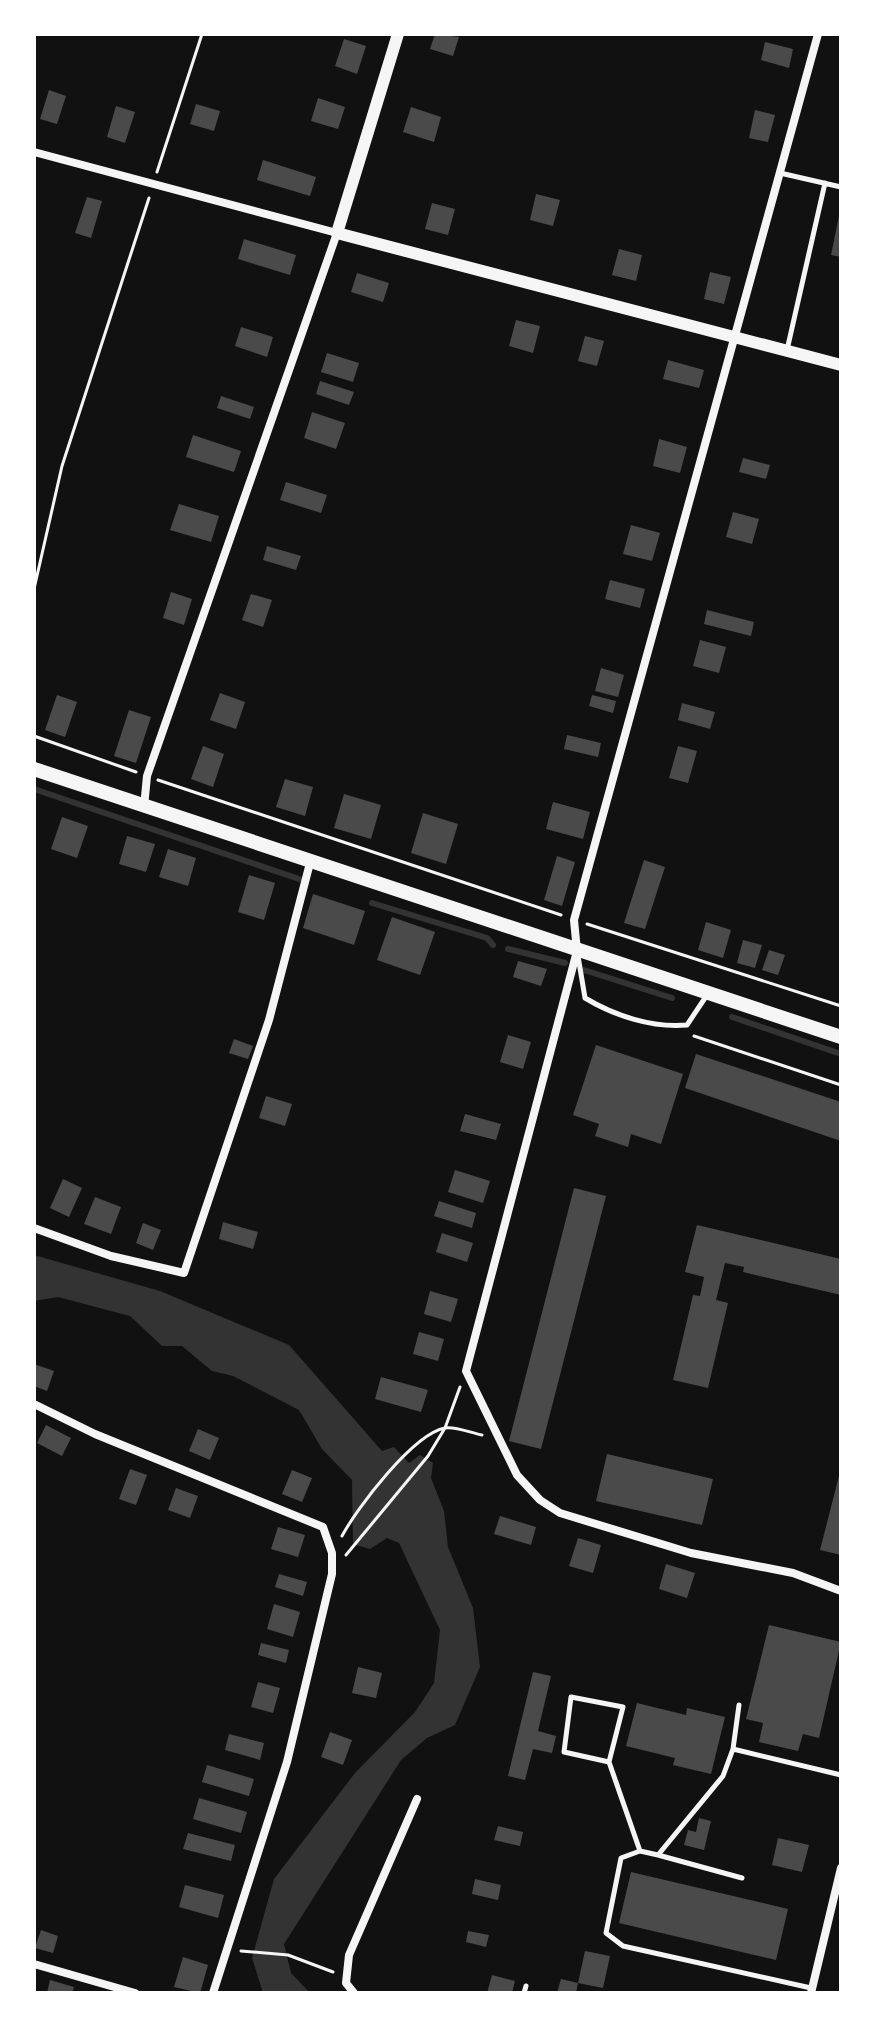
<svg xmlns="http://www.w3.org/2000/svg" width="875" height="2027" font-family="Raleway,sans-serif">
	<rect width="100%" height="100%" fill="#111"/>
	<path fill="#333" d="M34,1255l126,36 129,54 93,106 12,-4 15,16 11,-8 13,8 -2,15 13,33 4,36 25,61 7,59 -25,58 -28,13 -26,22 -117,184 7,29 19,20h-47l-11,-35 22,-79 81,-106 60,-61 19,-29 6,-53 -41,-87 -12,-5 -17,11 -17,-5 -1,-64 -30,-31 -23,-39 -66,-34 -21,-5 -30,-25h-20l-32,-30 -72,-19 -24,4z"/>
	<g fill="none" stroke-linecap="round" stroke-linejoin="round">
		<path stroke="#333" stroke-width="6" d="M34,789l265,90
			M372,903l115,35 6,7
			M508,949l57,14
			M584,970l88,28
			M732,1017l109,37"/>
	</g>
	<path fill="#4a4a4a" d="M435,34l24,3 -6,19 -23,-7z
		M344,39l22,7 -9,28 -22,-8z
		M765,42l28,7 -4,19 -28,-8z
		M49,90l17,6 -9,28 -17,-5z
		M318,98l27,9 -7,22 -27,-8z
		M196,104l24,7 -6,20 -24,-7z
		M116,106l19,6 -10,31 -18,-6z
		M411,107l30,10 -7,25 -31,-10z
		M755,110l20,5 -7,27 -19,-4z
		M263,160l53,17 -6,19 -53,-16z
		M536,194l24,6 -7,26 -23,-6z
		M87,197l15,4 -11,37 -16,-5z
		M432,203l23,6 -7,26 -23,-6z
		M840,211h1v46l-10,-2z
		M244,239l52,16 -6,20 -52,-16z
		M619,249l23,6 -6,26 -24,-6z
		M710,272l21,5 -7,27 -20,-5z
		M357,273l32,10 -6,19 -32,-10z
		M516,320l24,6 -7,27 -24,-7z
		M241,327l32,10 -6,20 -32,-11z
		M585,336l19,5 -7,25 -19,-5z
		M327,353l32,10 -6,19 -32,-10z
		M668,360l36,10 -5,18 -36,-9z
		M320,381l34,11 -5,13 -33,-11z
		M221,396l33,11 -4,12 -33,-11z
		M312,412l33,11 -9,26 -32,-11z
		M193,435l48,16 -7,21 -48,-15z
		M659,439l28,8 -7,26 -27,-7z
		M743,458l27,7 -4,14 -27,-7z
		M286,482l41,13 -6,18 -41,-13z
		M179,504l40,12 -8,26 -41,-12z
		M733,512l26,7 -7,25 -26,-7z
		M631,525l29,8 -8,28 -29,-7z
		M267,546l34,10 -5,14 -33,-10z
		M610,580l35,9 -5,19 -35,-9z
		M171,592l21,7 -8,26 -21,-7z
		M251,594l21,6 -9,27 -21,-7z
		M707,610l47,12 -3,14 -47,-12z
		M700,640l26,7 -7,26 -26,-7z
		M601,668l23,7 -6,22 -23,-6z
		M220,693l25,9 -9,27 -26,-9z
		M57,695l20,7 -12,35 -20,-7z
		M592,695l24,6 -3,12 -24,-7z
		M682,703l33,9 -5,17 -32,-9z
		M129,710l22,7 -15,46 -22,-7z
		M567,735l34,8 -3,14 -34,-8z
		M203,746l21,8 -11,33 -22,-8z
		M678,746l19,5 -9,32 -19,-5z
		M285,779l28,8 -8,29 -29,-9z
		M344,794l37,11 -10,34 -37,-11z
		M553,802l37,10 -7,27 -37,-10z
		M423,813l35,11 -12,40 -35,-11z
		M62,817l26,9 -11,32 -26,-9z
		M127,836l28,8 -9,28 -27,-8z
		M168,849l28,9 -8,28 -29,-9z
		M557,856l18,6 -13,44 -18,-6z
		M644,860l21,7 -20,62 -21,-6z
		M249,875l26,8 -11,37 -26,-8z
		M313,894l52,17 -11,34 -51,-17z
		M392,917l43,15 -15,43 -43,-15z
		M706,922l25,8 -8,28 -25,-8z
		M743,940l19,5 -7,23 -18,-5z
		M769,950l16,5 -7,20 -16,-5z
		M518,961l29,8 -6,17 -28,-9z
		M508,1035l23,7 -8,27 -23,-7z
		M234,1039l19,7 -5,13 -19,-6z
		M596,1045l87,29 -22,70 -30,-10 -3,13 -33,-11 4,-12 -26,-9z
		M696,1054l145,48v39l-156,-53z
		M266,1096l26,8 -7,22 -26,-8z
		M465,1114l36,10 -5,16 -36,-9z
		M455,1170l35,11 -7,22 -35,-11z
		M63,1179l19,9 -13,29 -19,-9z
		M574,1188l32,8 -65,253 -32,-8z
		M95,1197l26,10 -10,27 -27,-10z
		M439,1201l37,12 -4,15 -38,-12z
		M223,1222l35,10 -5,17 -34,-10z
		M143,1223l18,7 -8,20 -17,-7z
		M697,1225l144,34v36l-98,-23 1,-5 -19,-4 -9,37 12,3 -20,85 -35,-8 20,-85 7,1 4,-19 -19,-5z
		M442,1233l31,10 -6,19 -31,-10z
		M430,1291l28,8 -7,23 -27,-8z
		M419,1332l25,7 -6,22 -25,-7z
		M34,1364l20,7 -7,20 -13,-5z
		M381,1377l47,13 -7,22 -46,-13z
		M46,1425l25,13 -9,18 -25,-13z
		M198,1429l21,9 -9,22 -21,-9z
		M607,1454l106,25 -11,46 -106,-24z
		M841,1468v87l-21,-5z
		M130,1469l17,6 -11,30 -17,-6z
		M292,1470l20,8 -10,24 -20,-8z
		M176,1488l22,8 -8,22 -22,-8z
		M500,1516l36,11 -5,18 -37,-11z
		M278,1527l27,8 -7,22 -27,-8z
		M578,1538l23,7 -8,28 -24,-7z
		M666,1564l29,9 -8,25 -28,-9z
		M279,1574l28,8 -4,14 -28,-9z
		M274,1604l26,8 -7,25 -26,-8z
		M769,1625l72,17 -22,96 -16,-4 -5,17 -39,-9 4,-19 -17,-4z
		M261,1643l28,7 -3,13 -28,-8z
		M358,1667l24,6 -6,25 -24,-5z
		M533,1672l18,4 -13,55 18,5 -4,17 -19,-4 -8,31 -17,-4z
		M258,1682l22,6 -7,25 -22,-6z
		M637,1703l49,12 1,-7 38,9 -14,57 -38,-9 2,-7 -49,-12z
		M330,1732l22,8 -9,25 -22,-8z
		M229,1734l35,9 -4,17 -35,-10z
		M207,1765l47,14 -5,17 -47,-14z
		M199,1798l48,14 -6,21 -48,-14z
		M699,1818l12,3 -7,29 -20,-5 4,-15 8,2z
		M498,1826l25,6 -3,14 -26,-6z
		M188,1833l47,12 -4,16 -48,-12z
		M778,1838l31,7 -7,27 -30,-7z
		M631,1872l157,37 -12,51 -157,-37z
		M475,1879l26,6 -3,15 -26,-6z
		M185,1885l39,10 -6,23 -39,-11z
		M41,1930l17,6 -5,17 -18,-5z
		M468,1931l21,4 -3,12 -20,-5z
		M585,1951l25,5 -7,32 -25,-5z
		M183,1957l25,8 -8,28 -26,-6z
		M492,1975l23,6 -3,12h-25z
		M561,1979l17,4 -2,10h-19z
		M50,1980l24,7 -2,6h-25z"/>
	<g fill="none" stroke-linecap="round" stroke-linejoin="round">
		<path stroke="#f5f5f5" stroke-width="3" d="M157,172l45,-138
			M34,589l28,-123 87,-268
			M34,736l102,36
			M158,780l403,135
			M587,924l254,82
			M694,1036l147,49
			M342,1536c15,-28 71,-102 103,-108 10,-2 26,5 37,7
			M346,1555l82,-99 17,-28 15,-41
			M241,1951l47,4 45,17"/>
		<path stroke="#f5f5f5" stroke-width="5" d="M780,173l61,14
			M787,350l38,-167
			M578,956l7,42c30,18 67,30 102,27l20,-30
			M733,1749l6,-44
			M609,1762l-45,-10 7,-55 52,10 -14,55 31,89 -19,7 -15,75 17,13 188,42
			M640,1851l18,4
			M742,1878l-84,-23 65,-79 10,-27 108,26
			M524,1993l2,-7"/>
		<path stroke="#f5f5f5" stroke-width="8" d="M818,34l-244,886 3,31 -111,420 51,104 23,25 20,13 131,40 102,20 48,18
			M34,152l303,81 -190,543 -3,31
			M34,1228l77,28 73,17 85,-253 41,-157
			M34,1404l61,30 228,93 9,26v21l-45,188 -74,231
			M34,1964l101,29
			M354,1993l-8,-10 3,-28 68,-156
			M811,1993l30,-125"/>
		<path stroke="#f5f5f5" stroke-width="12" d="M398,34l-61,199 504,132"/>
		<path stroke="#f5f5f5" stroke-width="14" d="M34,769l807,268"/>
	</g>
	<rect width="875" height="2027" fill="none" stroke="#ffffff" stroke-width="72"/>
</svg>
